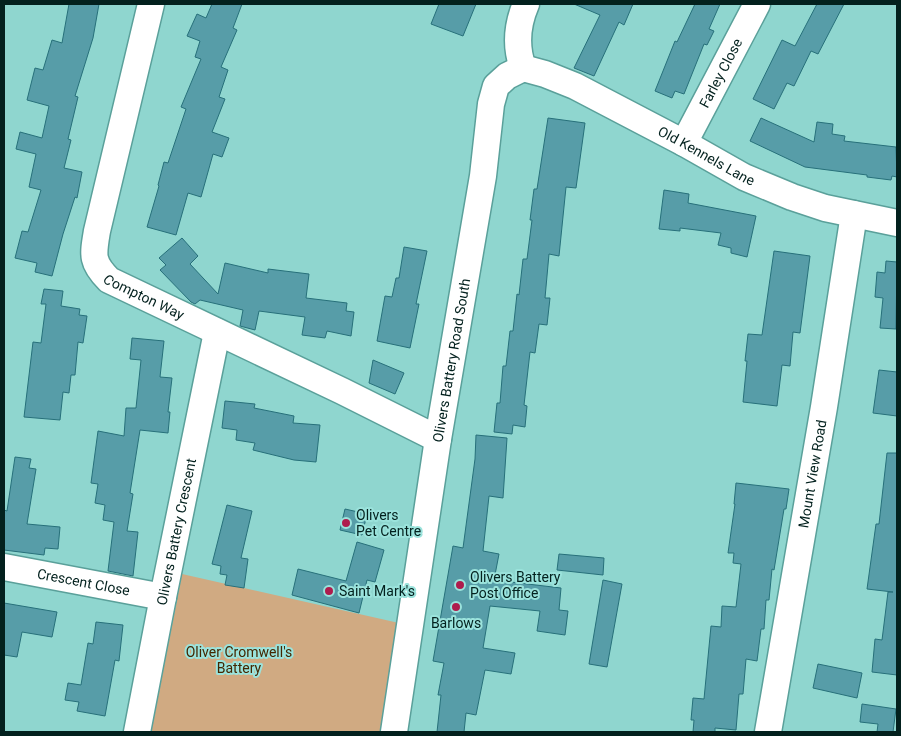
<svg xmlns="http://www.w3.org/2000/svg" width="901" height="736" font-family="Roboto,sans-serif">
	<rect width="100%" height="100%" fill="#8fd6cf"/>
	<path fill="#d0aa82" d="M182,574l217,49 -16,109h-232z"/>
	<path fill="#579da8" stroke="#27707a" d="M69,4h30l-6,34 -18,58 3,1 -10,42 3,1 -7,28 18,4 -5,26 -2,-1 -12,37 -11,42 -17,-4 2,-9 -22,-5 7,-27 6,1 13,-42 -12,-3 7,-33 -20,-5 4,-17 22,6 7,-32 -22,-6 8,-32 8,2 9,-30 10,3z
		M212,4h30l-9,24 4,2 -16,37 7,3 -9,27 6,2 -13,33 17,6 -7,19 -9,-3 -12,43 -13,-4 -12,42 -29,-8 12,-41 -1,-1 6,-23 4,1 18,-54 -5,-2 20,-48 -6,-2 5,-16 -13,-5 10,-22 9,4z
		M439,4h37l-13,32 -32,-12z
		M574,4h59l-9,21 -5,-3 -25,54 -20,-8 26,-53z
		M695,4h25l-11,25 5,2 -7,14 -3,-1 -20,50 -9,-3 -3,7 -17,-7 20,-50 2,1z
		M817,4h27l-26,50 -7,-3 -17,35 -7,-3 -13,26 -21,-10 29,-59 13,6z
		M548,118l37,5 -9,65 -10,-1 -7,69 -10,-2 -4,44h5l-3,27 -8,-1 -4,29 -5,-1 -6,53 3,1 -2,21 -12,-2 -1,9 -18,-2 3,-29h3l3,-37h3l4,-35h3l4,-37 2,1 4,-36h4l5,-39h-2l4,-31h3z
		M761,118l53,24 3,-20 16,2 -1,10 13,2 -1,5 52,6 1,30 -5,-1 -1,4 -24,-3v-2l-62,-8 -55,-26z
		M664,190l25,4 -1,9 68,13 -9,41 -16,-4v-5l-13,-3 3,-12 -41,-5v3l-21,-2z
		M182,238l16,18 -8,8 28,30 7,-31 43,10v-4l41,5 -3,24 41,5 -1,8 8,1 -3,24 -24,-5 -2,7 -23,-3 3,-18 -46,-6 -4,19 -15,-4 3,-16 -43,-10 -5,4 -4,-2 -31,-32 6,-5 -7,-7z
		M404,247l23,4 -11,53h3l-9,44 -33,-7 8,-45 7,1 4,-19h3z
		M774,251l36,5 -10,77 -7,-1 -3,34 -8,-1 -5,41 -34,-4 4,-41h-2l3,-27 14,1z
		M886,261l11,1 -1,67 -16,-1 3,-30 -8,-1 2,-25 8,1z
		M44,289l19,2 -2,15 19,3 -1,6 8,1 -4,27 -5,-1 -3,33h-4l-2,18 -6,-1 -3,28 -36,-3 9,-75 8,1 5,-39h-5z
		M132,338l32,3 -4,36 12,1 -4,34h2l-2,21 -28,-3 -10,63 3,1 -6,37 11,1 -5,44 -25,-5 6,-49 -11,-2 2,-15 -10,-2 3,-19 -7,-1 7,-52 26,5 2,-28h10l5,-48 -11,-1z
		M373,360l31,13 -9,21 -26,-11z
		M879,370l18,2v44l-24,-3z
		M225,401l30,3 -1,4 40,8 -1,7 27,2 -4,37 -22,-2 -41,-10 2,-7 -19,-3 1,-10 -15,-2z
		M476,435l31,3 -4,60 -14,-2 -6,55 16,3 -5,26 67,8 -2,22 9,1 -3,24 -28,-4 3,-20 -50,-5 -7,42 32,5 -4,21 -26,-4 -9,45 -10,-2 -2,19h-27l4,-37h-3l6,-32 -11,-2 20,-115 10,2 12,-89z
		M887,453h10v222l-25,-3 3,-33 7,1 6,-48h5l-26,-3 9,-65h3z
		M15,457l16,2 -2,9 7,1 -9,55 33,3 -2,22 -13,-1 -1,7 -40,-5v-40l3,1z
		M736,483l53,6 -3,20h-2l-10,61 -2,-1 -3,31h-3l-2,29h-3l-4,32 -11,-2 -3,35h-4l-3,36 -21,-2v4h-22l1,-12h-3l2,-22 11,1 7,-73 10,1 1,-21 14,1 5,-43 -8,-1 1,-10h-6l7,-49h-1z
		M227,505l25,6 -11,47 7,1 -4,29 -19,-3 2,-10 -7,-1 1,-8 -9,-2z
		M345,509l22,5 -5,21 -22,-5z
		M357,542l27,8 -9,32 -8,-2 -8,33 -67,-18 6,-26 48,12z
		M559,554l45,4 -1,17 -46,-5z
		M603,580l19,4 -15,83 -18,-3z
		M4,603l53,9 -5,25 -30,-5 -5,25 -13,-2z
		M96,622l27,3 -4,36 -4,-1 -10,56 -28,-5 2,-9 -14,-2 3,-17 13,2 7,-42 5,1z
		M818,664l44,9 -5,25 -44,-10z
		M862,704l34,5 -3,23h-16l1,-8 -18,-2z"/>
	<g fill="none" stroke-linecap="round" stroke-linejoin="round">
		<g stroke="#5aa09a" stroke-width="29">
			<g id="minor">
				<path id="s1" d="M151,4l-54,227c-4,24 -6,31 12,49l233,111 96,48"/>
				<path id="s2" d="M523,68l22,6 30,12 109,57 60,34 48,20 33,11 72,15"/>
				<path d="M523,68c-8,-22 -6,-43 3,-64"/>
				<path id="s3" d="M684,143l73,-139"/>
				<path id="s4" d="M4,567l159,30"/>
				<path id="s5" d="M137,732l26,-135 54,-265"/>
				<path id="s6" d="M394,732l44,-293 45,-263 8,-72 5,-18 11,-10 16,-8"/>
				<path id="s7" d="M768,732l56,-325 30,-193"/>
			</g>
		</g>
		<use href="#minor" stroke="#fff" stroke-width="26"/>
	</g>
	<g fill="#ae1c4d" stroke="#9be3dc" stroke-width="2">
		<circle cx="346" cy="523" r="5"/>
		<circle cx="460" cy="585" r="5"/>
		<circle cx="329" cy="591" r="5"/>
		<circle cx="456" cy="607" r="5"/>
	</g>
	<g text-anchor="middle" stroke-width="4" stroke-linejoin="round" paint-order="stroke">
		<g font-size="14" fill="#03211e" stroke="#9be3dc">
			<text dy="5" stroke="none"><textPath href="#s3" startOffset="79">Farley Close</textPath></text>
			<text dy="5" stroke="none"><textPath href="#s2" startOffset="204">Old Kennels Lane</textPath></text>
			<text dy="5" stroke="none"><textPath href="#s1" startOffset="326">Compton Way</textPath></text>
			<text dy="5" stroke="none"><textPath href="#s6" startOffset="376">Olivers Battery Road South</textPath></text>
			<text dy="5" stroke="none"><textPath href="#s7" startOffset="262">Mount View Road</textPath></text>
			<text dy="5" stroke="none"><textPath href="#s5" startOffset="204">Olivers Battery Crescent</textPath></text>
			<text dy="5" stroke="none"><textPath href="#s4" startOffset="81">Crescent Close</textPath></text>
		</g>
		<g font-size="14" fill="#03211e" stroke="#9be3dc" text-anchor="start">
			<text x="356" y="520">Olivers<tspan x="356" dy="16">Pet Centre</tspan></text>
			<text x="470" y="582">Olivers Battery<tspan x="470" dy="16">Post Office</tspan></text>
			<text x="339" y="596">Saint Mark's</text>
			<text x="456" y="628" text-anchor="middle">Barlows</text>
		</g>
		<g font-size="14" fill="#432600" stroke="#9be3dc">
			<text x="239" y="657">Oliver Cromwell's<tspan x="239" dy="16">Battery</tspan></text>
		</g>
	</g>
	<rect width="901" height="736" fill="none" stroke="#03211e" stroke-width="10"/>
</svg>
